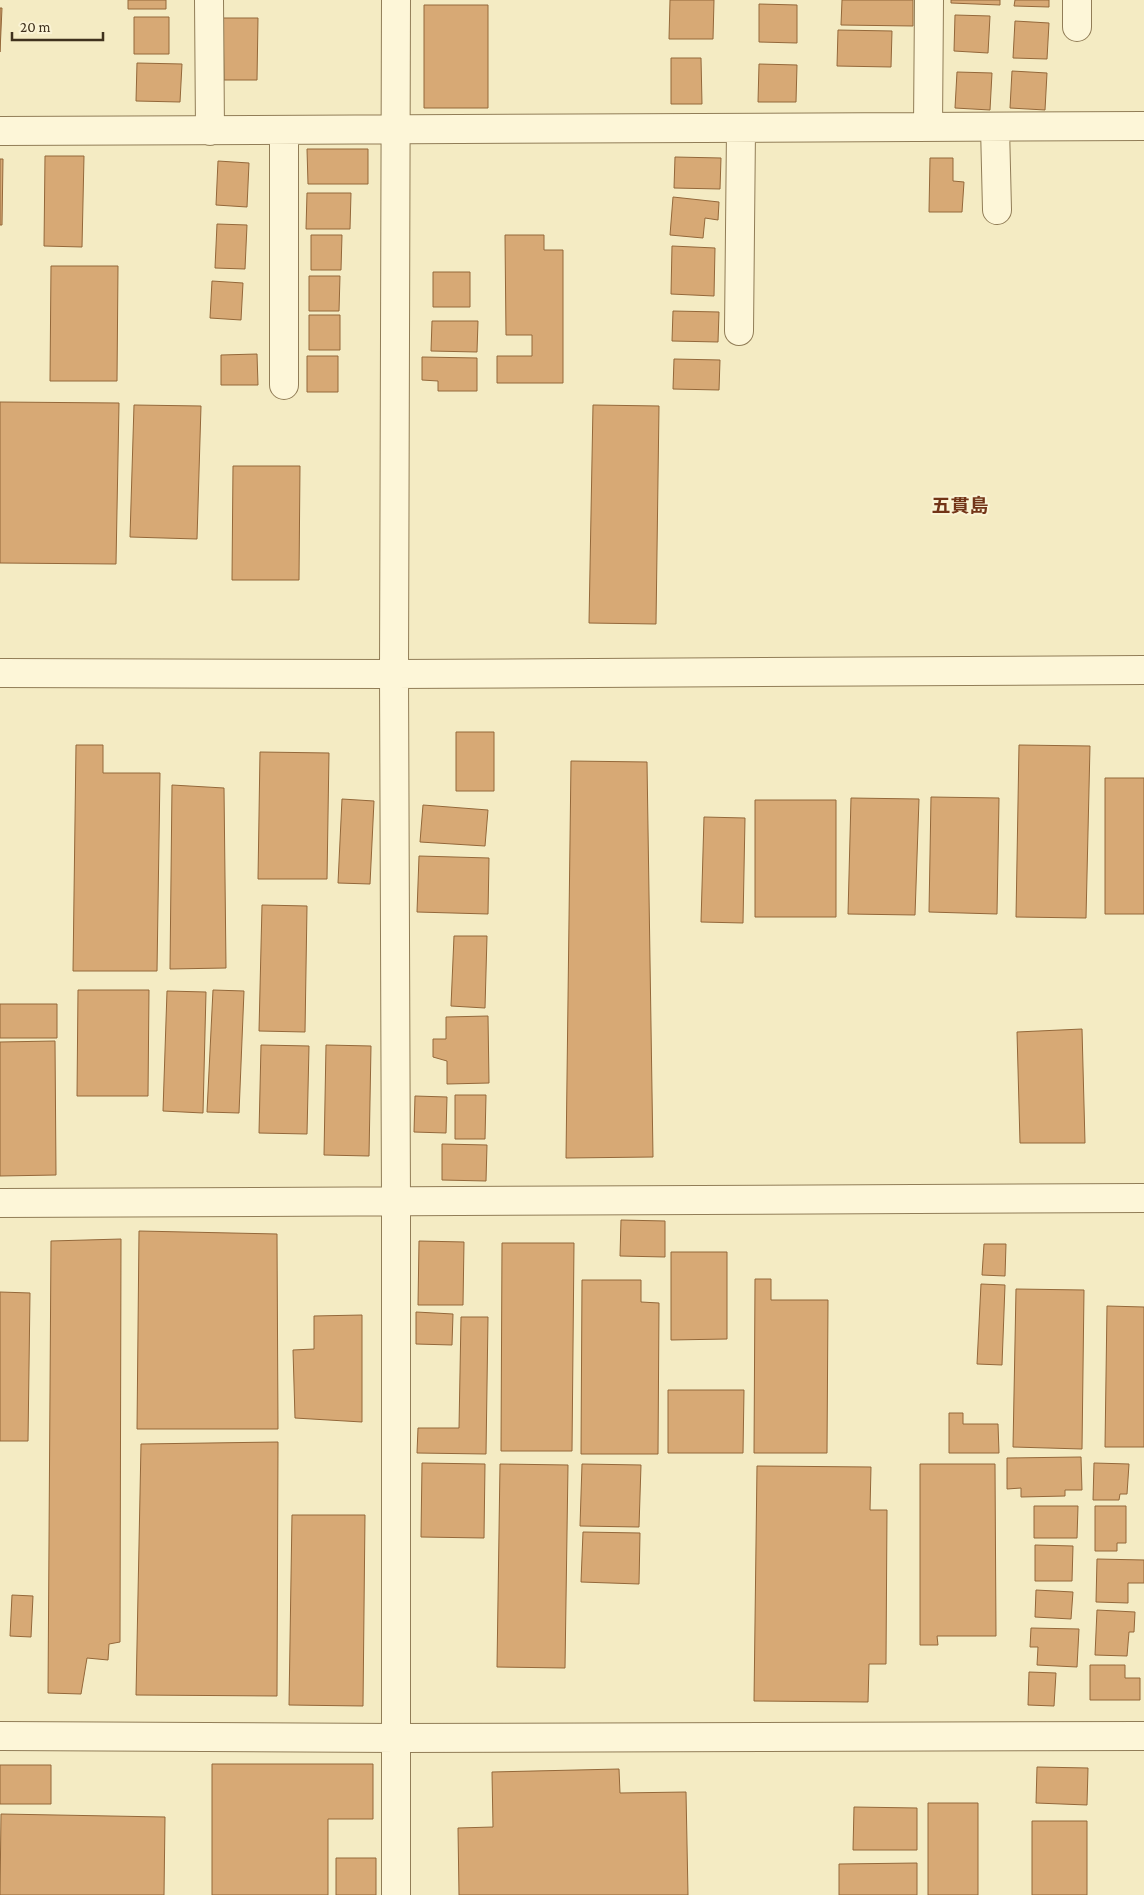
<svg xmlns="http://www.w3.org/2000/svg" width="1144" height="1895" font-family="'Crimson Pro','Noto Sans JP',serif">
	<rect width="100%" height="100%" fill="#f4ebc3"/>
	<path fill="#d7a975" stroke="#94683a" d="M128,0h38v9h-38z
		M670,0h44l-1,39h-44z
		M842,0h71v26l-72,-1z
		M951,0h49v5l-49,-2z
		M1015,0h34v7l-35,-1z
		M759,4l38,1v38l-38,-1z
		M424,5h64v103h-64z
		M0,8h2l-2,44z
		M955,15l35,1 -2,37 -34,-2z
		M134,17h35v37h-35z
		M223,18h35l-1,62h-33z
		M1015,21l34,2 -2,36 -34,-1z
		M838,30l54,1 -1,36 -54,-1z
		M671,58h30l1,46h-31z
		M137,63l45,1 -2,38 -44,-1z
		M759,64l38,1 -1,37h-38z
		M1012,71l35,2 -2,37 -35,-2z
		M957,72l35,1 -2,37 -35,-2z
		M307,149h61v35h-60z
		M45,156h39l-2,91 -38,-1z
		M675,157l46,1 -1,31 -46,-1z
		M930,158h23v23l11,1 -2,30h-33z
		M0,159h3l-1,66h-2z
		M218,161l31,2 -2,44 -31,-2z
		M307,193h44l-1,36h-44z
		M673,197l46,5 -1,18 -13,-2 -2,20 -33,-3z
		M217,224l30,1 -2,44 -30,-1z
		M311,235h31l-1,35h-30z
		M505,235h39v15h19v133h-66v-27h35v-21h-26z
		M672,246l43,2 -1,48 -43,-2z
		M51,266h67l-1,115h-67z
		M433,272h37v35h-37z
		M309,276h31l-1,35h-30z
		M212,281l31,2 -2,37 -31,-2z
		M673,311l46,1 -1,30 -46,-1z
		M309,315h31v35h-31z
		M432,321h46l-1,31 -46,-1z
		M257,354l1,31h-37v-30z
		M307,356h31v36h-31z
		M422,357l55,1v33h-39v-10l-16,-1z
		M674,359l46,1 -1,30 -46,-1z
		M0,402l119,1 -3,161 -116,-1z
		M134,405l67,1 -4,133 -67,-2z
		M593,405l66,1 -3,218 -67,-1z
		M233,466h67l-1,114h-67z
		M456,732h38v59h-38z
		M76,745h27v28h57l-3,198h-84z
		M1019,745l71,1 -4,172 -70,-1z
		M260,752l69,1 -2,126h-69z
		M571,761l76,1 6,395 -87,1z
		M1105,778h39v136h-39z
		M172,785l52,3 2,180 -56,1z
		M931,797l68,1 -2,116 -68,-2z
		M851,798l68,1 -4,116 -67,-1z
		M342,799l32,2 -4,83 -32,-1z
		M755,800h81v117h-81z
		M423,805l65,5 -3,36 -65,-4z
		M704,817l41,1 -2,105 -42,-1z
		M419,856l70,2 -1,56 -71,-2z
		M262,905l45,1 -2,126 -46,-1z
		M454,936h33l-2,72 -34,-2z
		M78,990h71l-1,106h-71z
		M213,990l31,1 -5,122 -32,-1z
		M167,991l39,1 -3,121 -40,-2z
		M0,1004h57v34h-57z
		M488,1016l1,67 -42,1v-23l-14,-4v-18h13v-22z
		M1082,1029l3,114h-65l-3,-111z
		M55,1041l1,134 -56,1v-134z
		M261,1045l48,1 -2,88 -48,-1z
		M326,1045l45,1 -2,110 -45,-1z
		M455,1095h31l-1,44h-30z
		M415,1096l32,1 -1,36 -32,-1z
		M442,1144l45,1 -1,36 -44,-1z
		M621,1220l44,1v36l-45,-1z
		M139,1231l138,3 1,195h-141z
		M121,1239l-1,403 -11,2 -1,16 -21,-2 -6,36 -33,-1 3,-452z
		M419,1241l45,1 -1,63h-45z
		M502,1243h72l-2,208h-71z
		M984,1244h22l-1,32 -23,-1z
		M671,1252h56v87l-56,1z
		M755,1279h16v21h57l-1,153h-73z
		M582,1280h59v22l18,1 -1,151h-77z
		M981,1284l24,1 -3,80 -25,-1z
		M1016,1289l68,1 -2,159 -69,-2z
		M0,1292l30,1 -2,148h-28z
		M1107,1306l37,1v140h-39z
		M416,1312l37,2 -1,31 -36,-1z
		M362,1315v107l-67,-4 -2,-68 21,-1v-33z
		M461,1317h27l-2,137 -69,-1 1,-25h41z
		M668,1390h76l-1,63h-75z
		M949,1413h14v11h35l1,29h-50z
		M278,1442l-1,254 -141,-1 5,-251z
		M1081,1457l1,33h-17v6l-44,1v-9l-14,1v-31z
		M422,1463l63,1 -1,74 -63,-1z
		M1094,1463l35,1 -2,30h-7l-1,6h-26z
		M500,1464l68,1 -3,203 -68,-1z
		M582,1464l59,1 -2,62 -59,-1z
		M920,1464h75l1,172h-59l1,9h-18z
		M757,1466l114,1 -1,43h17l-1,154h-17l-1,38 -114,-1z
		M1034,1506h44l-1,32h-43z
		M1095,1506h31v37h-9v8h-22z
		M292,1515h73l-2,191 -74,-1z
		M583,1532l57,1 -1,51 -58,-2z
		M1035,1545l38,1 -1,35h-37z
		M1097,1559l47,1v23h-16v20l-32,-1z
		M1036,1590l37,2 -2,27 -36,-2z
		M12,1595l21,1 -2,41 -21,-1z
		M1097,1610l38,2 -1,20h-5l-2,24 -32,-1z
		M1031,1628l48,1 -2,38 -40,-2 1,-18h-8z
		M1090,1665h35v13h15v22h-50z
		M1029,1672l27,1 -2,33 -26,-1z
		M212,1764h161v55h-45v76h-116z
		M0,1765h51v39h-51z
		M1037,1767l51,1 -1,37 -51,-2z
		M619,1769l1,24 66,-1 2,103h-229l-1,-67 35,-1 -1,-55z
		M928,1803h50v92h-50z
		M854,1807l63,1v42h-64z
		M1,1814l164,3 -1,78h-164z
		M1032,1821h55v74h-55z
		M336,1858h40v37h-40z
		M917,1863v32h-78v-31z"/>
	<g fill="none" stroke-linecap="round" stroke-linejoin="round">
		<g stroke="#917d57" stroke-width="30">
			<path id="minor" d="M209,0l1,131
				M1077,0v27
				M928,127l1,-127
				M995,127l2,83
				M0,131l1144,-5
				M739,331l2,-202
				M284,385v-254
				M0,673l394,1 750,-4
				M0,1203l1144,-5
				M0,1736l397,2 747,-2
				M396,1895v-693l-2,-528 2,-674"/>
		</g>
		<use href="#minor" stroke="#fdf6d8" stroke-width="28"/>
	</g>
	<g text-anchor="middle" stroke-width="4" stroke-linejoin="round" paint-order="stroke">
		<g font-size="19" font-weight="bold" fill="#723417" stroke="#faf3d4">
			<text x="960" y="512">五貫島</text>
		</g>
	</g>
	<path d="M12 32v8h91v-8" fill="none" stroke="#3f311d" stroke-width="2.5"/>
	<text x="20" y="32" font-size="15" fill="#3f311d" stroke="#faf3d4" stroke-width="4" paint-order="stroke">20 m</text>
</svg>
